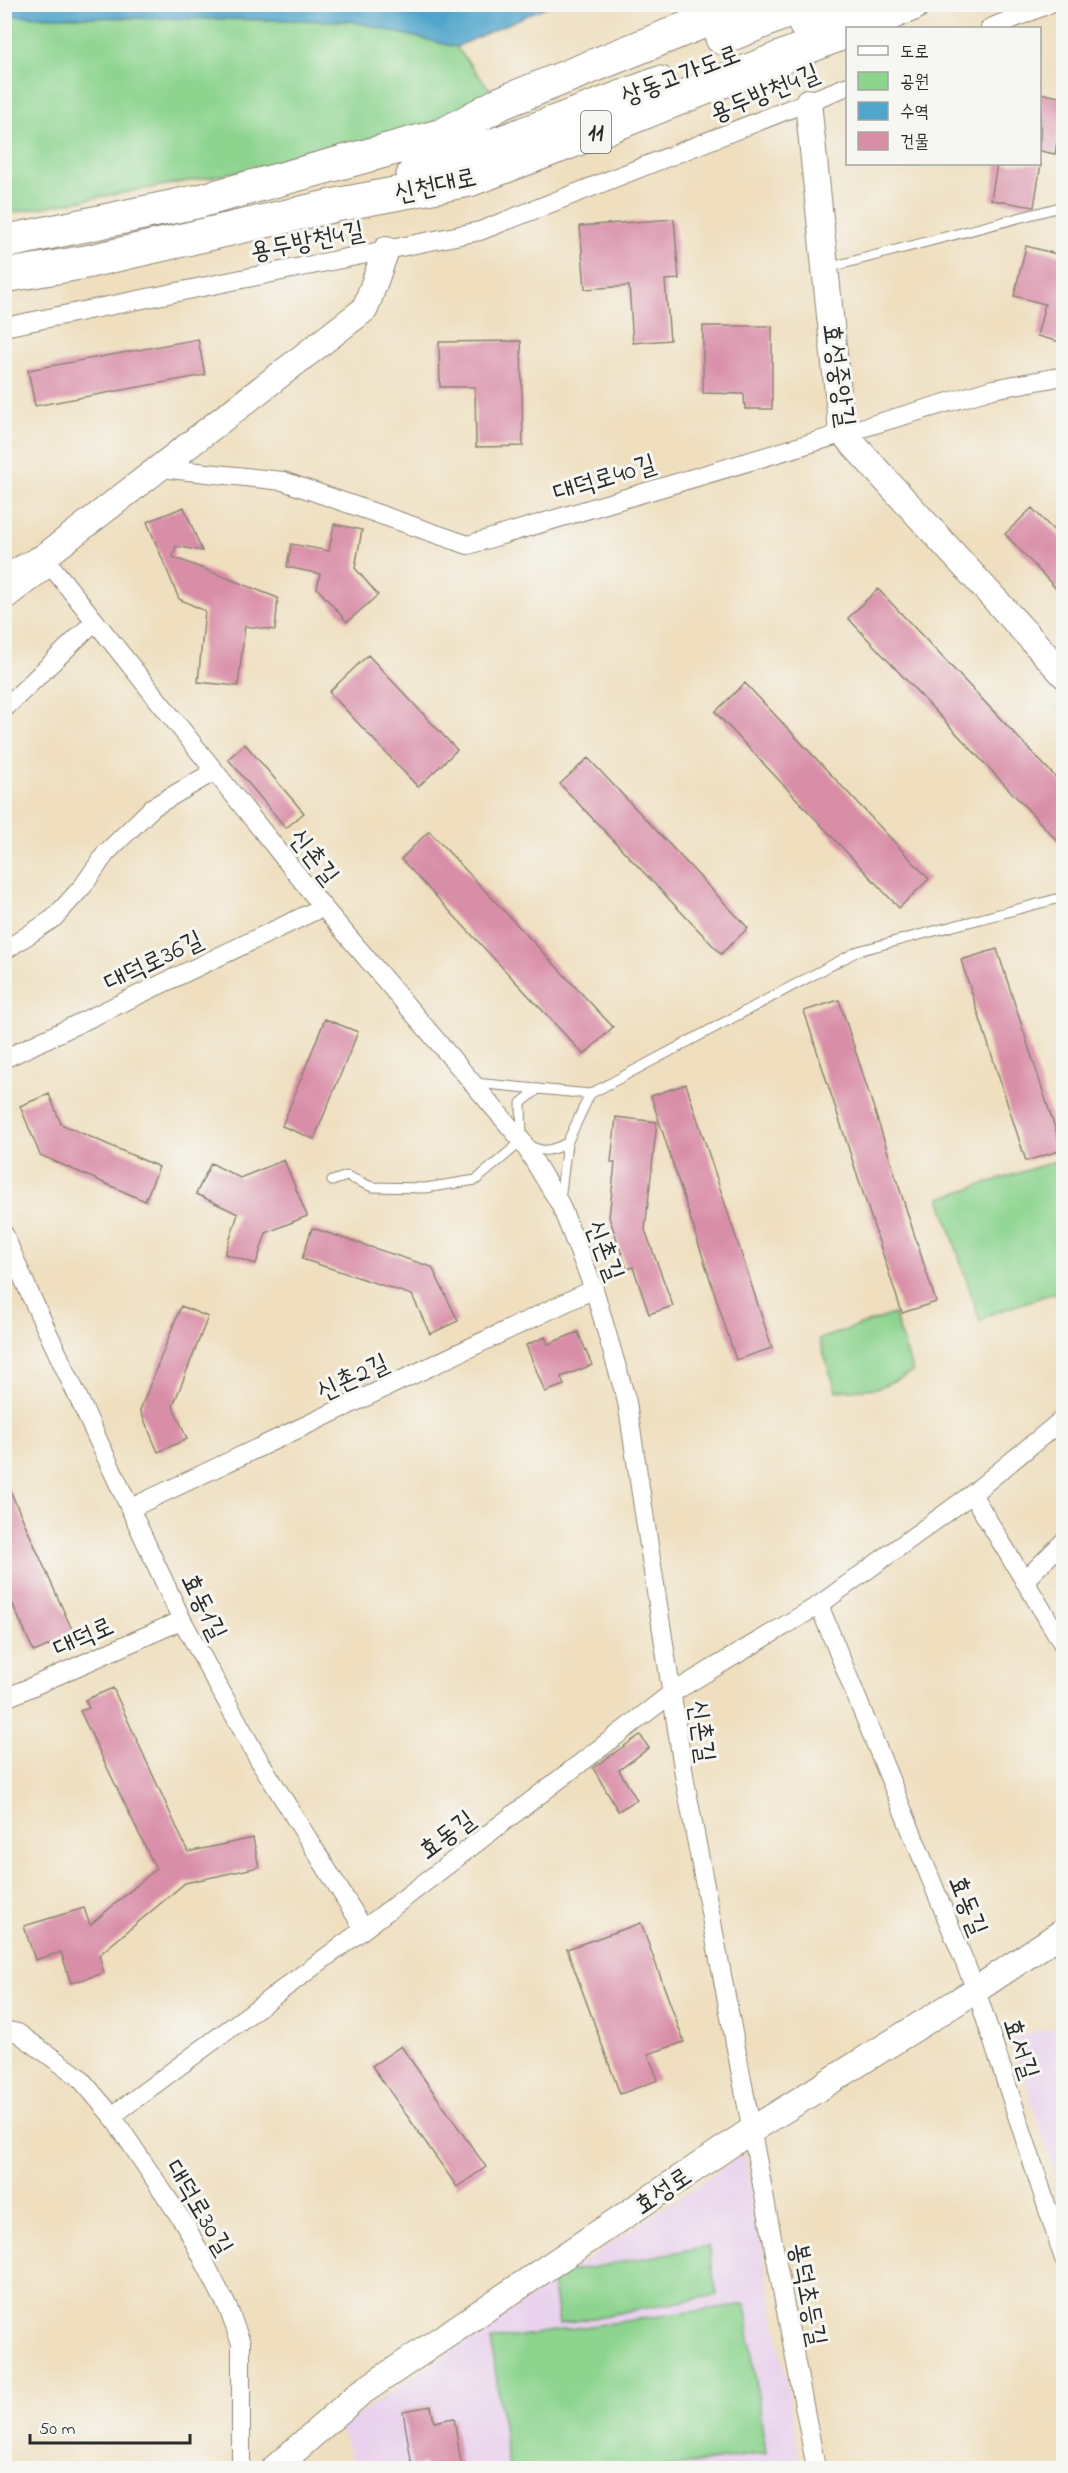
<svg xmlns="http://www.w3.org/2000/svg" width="1068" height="2473" font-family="'Indie Flower','Poor Story',sans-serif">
	<rect width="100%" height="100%" fill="#f6f6f2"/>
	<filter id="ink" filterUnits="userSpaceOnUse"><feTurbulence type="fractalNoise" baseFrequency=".0167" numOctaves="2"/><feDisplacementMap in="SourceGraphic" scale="12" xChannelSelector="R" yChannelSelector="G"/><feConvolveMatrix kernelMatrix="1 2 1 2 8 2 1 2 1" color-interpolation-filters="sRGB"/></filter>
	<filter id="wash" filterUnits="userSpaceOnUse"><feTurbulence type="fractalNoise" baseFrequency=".008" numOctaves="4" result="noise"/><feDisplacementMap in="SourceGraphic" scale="24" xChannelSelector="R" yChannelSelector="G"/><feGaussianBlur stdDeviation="1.35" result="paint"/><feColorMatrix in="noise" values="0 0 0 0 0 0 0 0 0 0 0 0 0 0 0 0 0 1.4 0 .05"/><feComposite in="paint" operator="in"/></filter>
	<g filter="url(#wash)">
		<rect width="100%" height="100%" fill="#efdfbf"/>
		<path fill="#e9d2ed" d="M1063,2026h1l-1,174 -52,-163z
			M745,2153l57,315h-446l-17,-41z"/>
		<path fill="#8dd48f" stroke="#5c805d" stroke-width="1.5" d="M4,16l347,5 105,26 45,56 -58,32 -438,79z
			M1056,1161l7,22v107l-75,25 -8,7 -40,-124z
			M894,1314l19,58 -35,16 -42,3 -17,-52z
			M708,2246l9,49 -158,29 -8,-49z
			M745,2304l21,149 -106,15h-151l-18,-128z"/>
		<path fill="#4fa5cb" stroke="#3d687b" stroke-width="1.5" d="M4,5l1,-1 545,1 -94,42 -105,-26 -346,-5z"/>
		<g id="blocks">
			<path fill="#d98ea8" d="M1040,93l24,5 -9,56 -15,-3z
				M997,164h44l-7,43 -43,-7z
				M674,219l5,60 -14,1 5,60 -37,3 -4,-57 -44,3 -5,-63z
				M1026,246l38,10v87l-27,-7 8,-32 -31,-8z
				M703,326h69v83h-27l-1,-15 -41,-1z
				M198,339l7,36 -170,31 -7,-36z
				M521,341l2,105 -47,1 -1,-60h-35l-1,-45z
				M184,507l18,44 -26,-5 -3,11 105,41 -3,32 -30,-4 -7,60 -40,-4 7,-71 -26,-12 -32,-77z
				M1032,508l32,33v56l-59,-63z
				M334,524l28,6 -7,38 23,27 -31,27 -30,-34 3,-14 -33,-7 4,-23 38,7z
				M878,589l186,197v62l-216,-230z
				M368,655l89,95 -39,37 -89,-95z
				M745,683l184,196 -30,29 -184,-196z
				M245,744l59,69 -18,15 -58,-69z
				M588,758l160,170 -27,26 -161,-170z
				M429,831l184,196 -29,28 -183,-196z
				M997,949l65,201 -36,11 -65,-201z
				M839,1000l97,302 -34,11 -98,-302z
				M325,1019l33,13 -44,107 -32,-13z
				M686,1084l86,264 -36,12 -85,-264z
				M49,1094l12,30 98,43 -14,34 -105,-46 -20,-49z
				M616,1117l41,5 -12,108 28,76 -24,8 -16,-47 -6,2 -18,-52 6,-54 -4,-1z
				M284,1160l23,56 -41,17 -10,31 -31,-10 13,-40 -42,-20 15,-31 29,15z
				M312,1228l120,39 26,54 -28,13 -18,-39 -110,-36z
				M181,1306l27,11 -35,89 14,33 -29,13 -18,-42z
				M578,1332l14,33 -31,12 3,8 -19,7 -19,-47 19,-8 3,7z
				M4,1477l70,157 -40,18 -30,-67z
				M113,1688l75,164 65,-14 6,29 -74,16 -86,72 5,18 -33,10 -10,-31 -26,8 -11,-34 60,-18 6,17 66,-56 -76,-158 9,-3 -4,-8z
				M640,1735l9,13 -30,22 18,30 -19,11 -25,-43z
				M641,1923l43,119 -36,12 10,26 -38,14 -53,-145z
				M401,2046l85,121 -29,20 -85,-121z
				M431,2406l3,16 20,-4 8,51h-38v-5l-12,2 -9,-55z"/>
		</g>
	</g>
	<g filter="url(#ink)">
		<use href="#blocks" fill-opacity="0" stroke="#8d8575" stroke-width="1.5"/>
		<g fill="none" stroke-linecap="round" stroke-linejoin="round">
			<g stroke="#8d8575" stroke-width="11">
				<path id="lane" d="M827,268l237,-62
					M475,1083l115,11 268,-143 206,-54
					M522,1139l-1,-36 17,-14
					M529,1145c14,9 24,5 38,-2
					M332,1181l15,-5 25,11 53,1 51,-8 46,-39
					M560,1200l7,-57 23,-49"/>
			</g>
			<g stroke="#8d8575" stroke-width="20">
				<path id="street" d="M990,28l59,-24
					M4,327l476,-96 368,-145
					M160,468l123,13 185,64 525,-156 71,-13
					M44,557l279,350 199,234 38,63 34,85 33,113 58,379 131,687
					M4,602l47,-36
					M4,709l91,-88
					M4,951l50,-33 29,-32 23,-33 47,-46 62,-36
					M4,1059l319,-152
					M4,1234l25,58 153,328 74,135 108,174
					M972,1494l92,152
					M131,1508l463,-219
					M1024,1581l40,-40
					M819,1605l157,385 88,269
					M4,1699l178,-79
					M4,2030l14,3 61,44 33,39 74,110 42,82 13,35v125
					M112,2116l252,-187 308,-236 147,-88 153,-111 92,-76"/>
			</g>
			<g stroke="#8d8575" stroke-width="28">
				<path id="secondary" d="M808,102l34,330 222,243
					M4,578l40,-21 321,-248 21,-59
					M275,2468l84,-74 393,-264 224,-140 88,-59"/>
			</g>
			<g stroke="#8d8575" stroke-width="35">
				<path id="highway" d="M805,24l50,-20
					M854,28l59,-24
					M722,38l84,-34
					M413,175l247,-92
					M4,242l196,-41 243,-66 58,-32 246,-99
					M4,276l82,-14 250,-57 133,-25 101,-38 278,-111"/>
			</g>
			<use href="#lane" stroke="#fff" stroke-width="9"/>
			<use href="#street" stroke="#fff" stroke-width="18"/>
			<use href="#secondary" stroke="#fff" stroke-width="26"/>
			<use href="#highway" stroke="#fff" stroke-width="33"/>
		</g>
	</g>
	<g text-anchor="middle" stroke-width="6" stroke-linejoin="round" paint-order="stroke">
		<rect fill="#f6f6f2" stroke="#686867" stroke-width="1.5" x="581" y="111" width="30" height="42" rx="4.5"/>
		<g font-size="24" font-weight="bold" fill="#2b2b2b">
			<text x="596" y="140">11</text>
		</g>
		<g font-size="26" fill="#2b2b2b" stroke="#f6f6f2">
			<text transform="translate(680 74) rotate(-21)" y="9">상동고가도로</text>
			<text transform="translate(764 92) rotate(-22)" y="9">용두방천4길</text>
			<text transform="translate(435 184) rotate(-12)" y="9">신천대로</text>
			<text transform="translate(307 240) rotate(-11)" y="9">용두방천4길</text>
			<text transform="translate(840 375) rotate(82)" y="9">효성중앙길</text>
			<text transform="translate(604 477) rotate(-17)" y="9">대덕로40길</text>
			<text transform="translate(315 856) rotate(52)" y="9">신촌길</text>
			<text transform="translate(153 960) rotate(-26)" y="9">대덕로36길</text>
			<text transform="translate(606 1250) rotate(69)" y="9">신촌길</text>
			<text transform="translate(352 1376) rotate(-25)" y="9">신촌2길</text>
			<text transform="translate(205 1606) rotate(64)" y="9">효동1길</text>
			<text transform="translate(83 1636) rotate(-24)" y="9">대덕로</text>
			<text transform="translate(703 1731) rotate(82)" y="9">신촌길</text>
			<text transform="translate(446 1834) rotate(-37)" y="9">효동길</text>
			<text transform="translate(969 1905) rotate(68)" y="9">효동길</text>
			<text transform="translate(1022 2048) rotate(72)" y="9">효서길</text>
			<text transform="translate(662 2190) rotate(-34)" y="9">효성로</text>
			<text transform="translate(200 2207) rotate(59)" y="9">대덕로30길</text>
			<text transform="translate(809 2294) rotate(79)" y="9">봉덕초등길</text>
		</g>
	</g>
	<rect width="1068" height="2473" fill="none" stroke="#f6f6f2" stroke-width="24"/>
	<rect x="846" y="27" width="195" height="138" fill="#f6f6f2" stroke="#a5a5a2" stroke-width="1.5"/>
	<rect x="858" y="46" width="30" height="9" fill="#ffffff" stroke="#a5a5a2" stroke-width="1.5"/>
	<text x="900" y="57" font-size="18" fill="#2b2b2b">도로</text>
	<rect x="858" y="72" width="30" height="18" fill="#8dd48f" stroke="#a5a5a2" stroke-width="1.5"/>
	<text x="900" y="87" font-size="18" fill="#2b2b2b">공원</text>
	<rect x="858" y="102" width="30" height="18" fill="#4fa5cb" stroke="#a5a5a2" stroke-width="1.5"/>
	<text x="900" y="117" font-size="18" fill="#2b2b2b">수역</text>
	<rect x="858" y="132" width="30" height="18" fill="#d98ea8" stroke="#a5a5a2" stroke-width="1.5"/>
	<text x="900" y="147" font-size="18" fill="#2b2b2b">건물</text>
	<path d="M30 2434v9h160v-9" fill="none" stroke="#2b2b2b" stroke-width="3"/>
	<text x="39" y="2434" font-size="18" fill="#2b2b2b" stroke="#f6f6f2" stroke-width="4.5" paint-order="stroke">50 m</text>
</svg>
